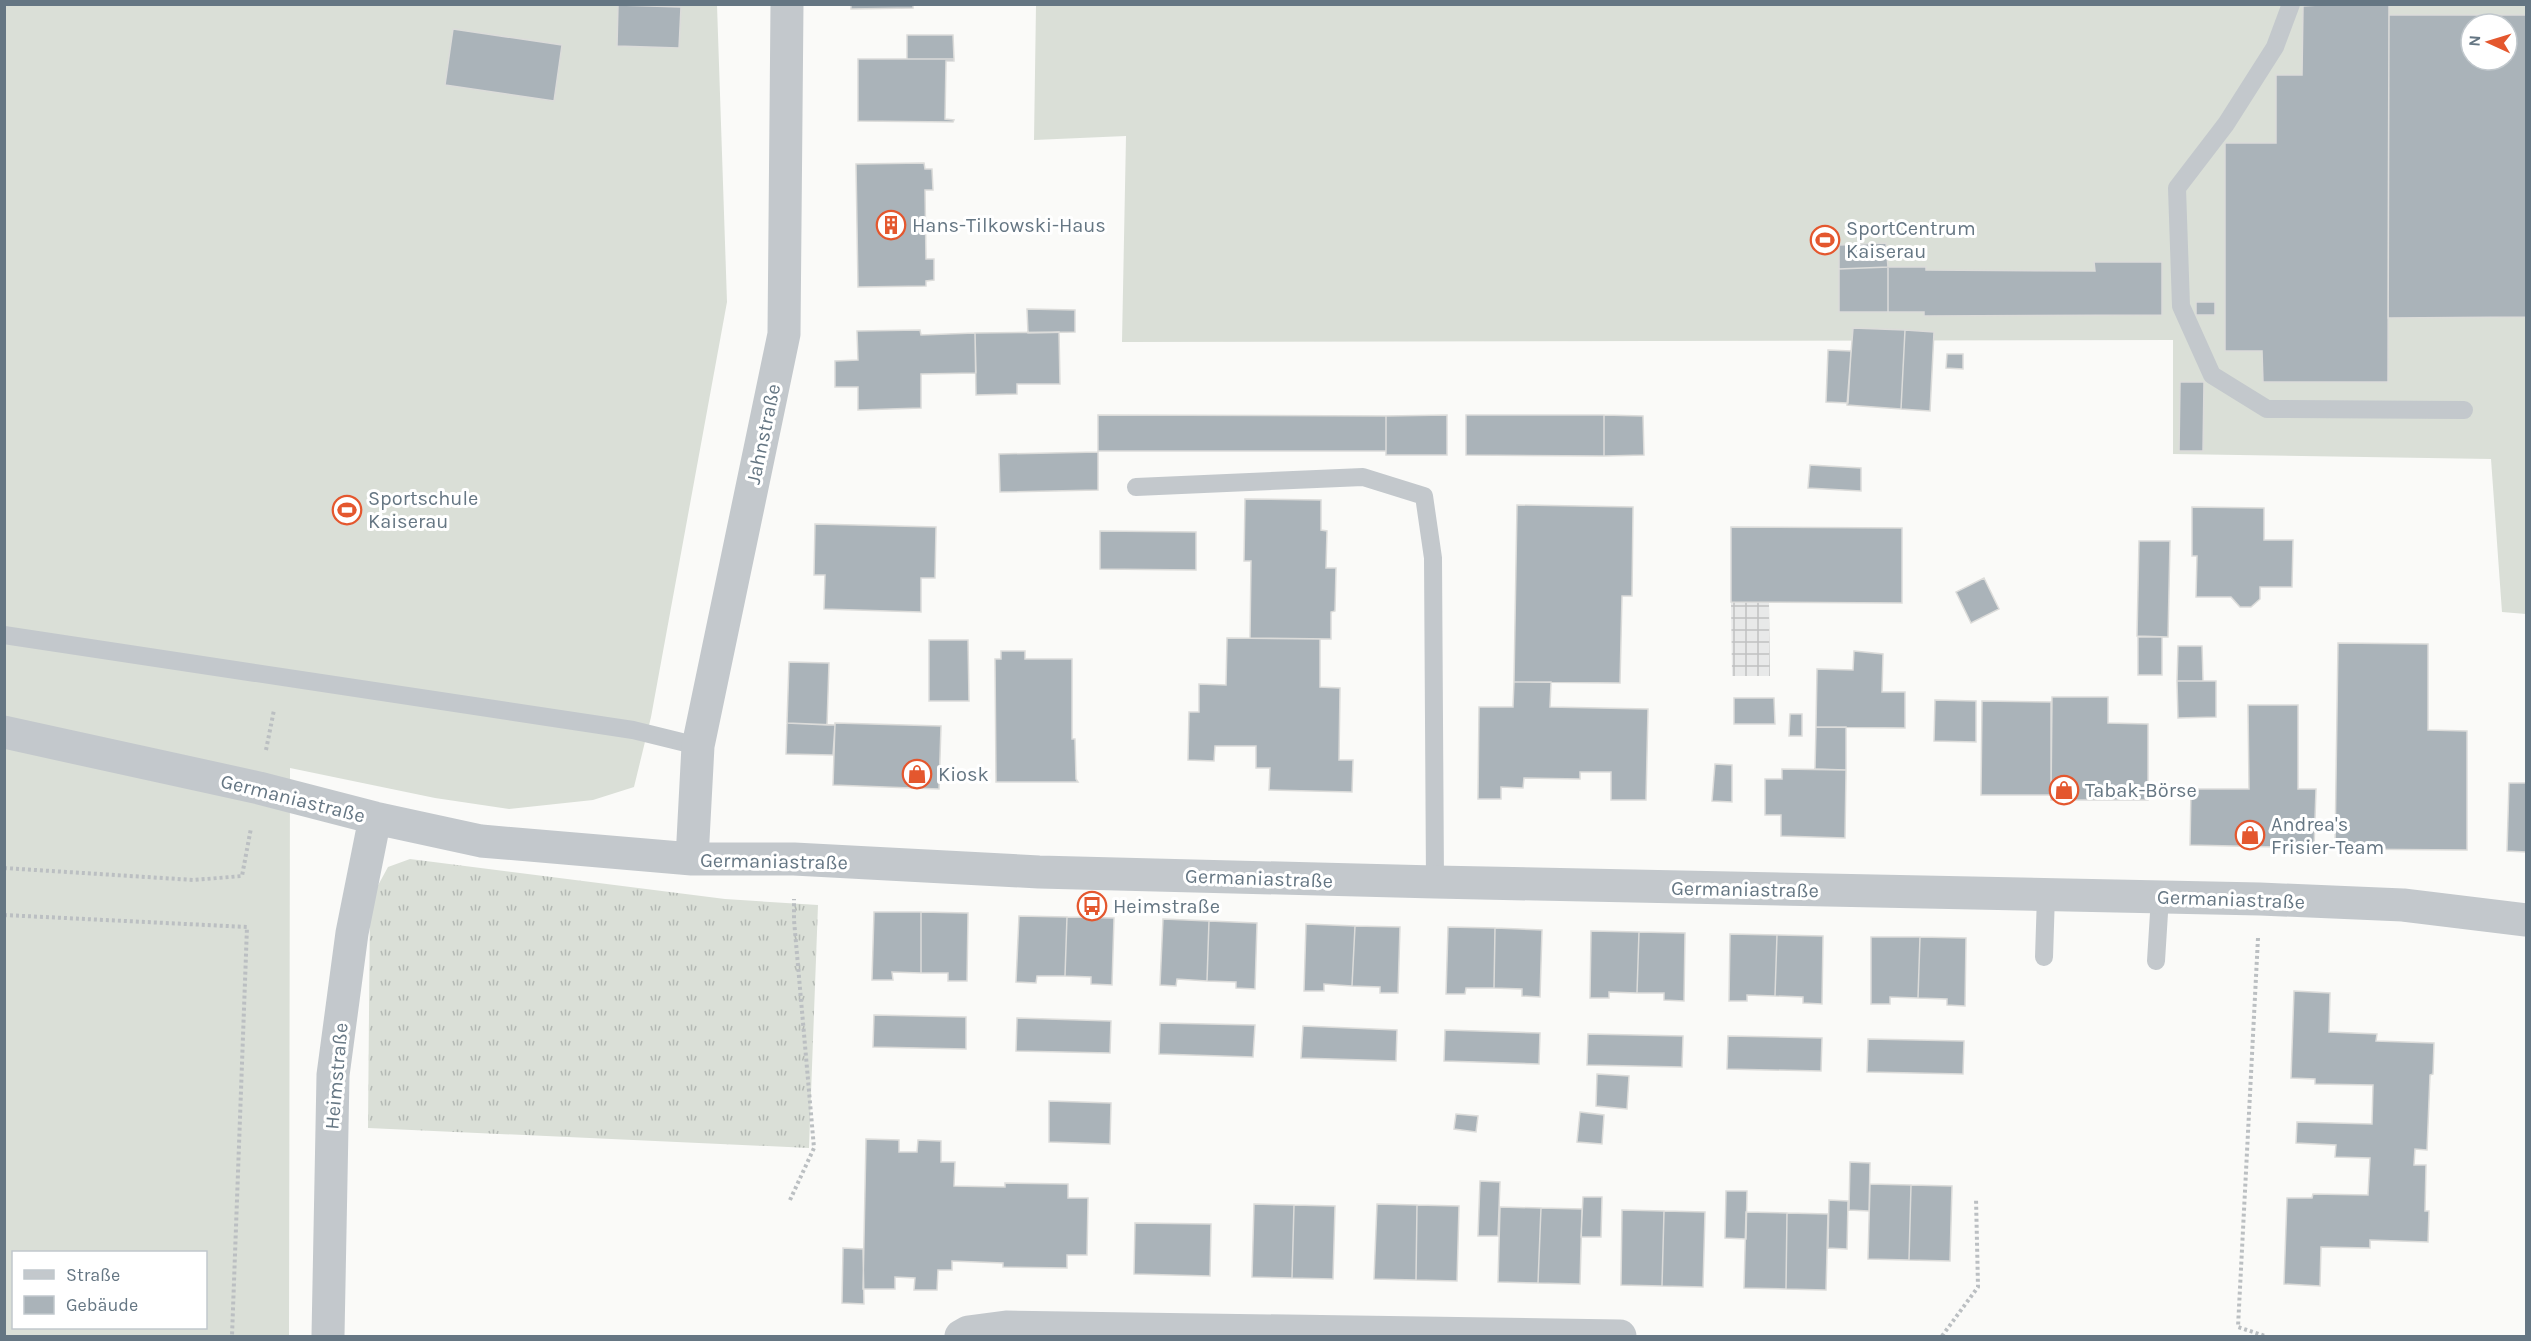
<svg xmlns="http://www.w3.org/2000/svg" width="2531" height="1341" font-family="Karla,sans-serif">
	<defs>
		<pattern id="industrial-grid" width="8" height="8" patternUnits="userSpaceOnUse" patternTransform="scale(1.5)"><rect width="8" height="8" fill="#e8e9e9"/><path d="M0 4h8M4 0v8" fill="none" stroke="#c0c1c2"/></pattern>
		<pattern id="grass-tufts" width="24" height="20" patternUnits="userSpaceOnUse" patternTransform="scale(1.5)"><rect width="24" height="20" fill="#dadfd7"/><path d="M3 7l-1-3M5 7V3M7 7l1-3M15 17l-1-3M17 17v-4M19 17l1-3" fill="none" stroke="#b4b9b4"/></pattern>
	</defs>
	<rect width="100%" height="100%" fill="#fafaf8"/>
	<path fill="url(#industrial-grid)" d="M1731,602h38l1,74h-38z"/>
	<path fill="url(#grass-tufts)" d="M410,859l315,40 93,6 -9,243 -441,-20 2,-228 18,-33z"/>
	<path fill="#dadfd7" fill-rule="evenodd" d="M5,5h712l10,297 -76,415 -17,70 -41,13 -84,9 -74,-11 -145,-30 -1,568h-284zM14,1252h192v76h-192z
		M1036,5h1490v609l-24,-2 -11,-153 -318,-5v-114l-1051,2 4,-206 -92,4zM2471,24h36v36h-36z"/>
	<path fill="#aab3b9" stroke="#dcdcda" stroke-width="1.5" fill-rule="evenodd" d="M851,4h62v4l-62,1z
		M2335,4h54l-1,378h-125l-1,-31h-37v-208h51v-68h26l1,-69z
		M618,5l63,2 -2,41 -62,-2z
		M2389,15h137v302l-138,1zM2471,24h36v36h-36z
		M453,29l109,16 -8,56 -109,-16z
		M907,35h46l1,24h-47z
		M858,59h96v2h-8l-1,58 9,1 -1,2 -95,-1z
		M924,163l1,6h7l1,21h-8l1,69h8v21l-8,1v5l-68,1 -2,-123z
		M1886,243l2,24 -49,2v-24z
		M2094,262h68v53l-238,1v-4h-36v-45h38v3l169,1z
		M1888,267v45h-49v-43z
		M2196,302h19v13h-19z
		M1027,309l48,1v22l-47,1z
		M1853,328l52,2 -4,79 -54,-4z
		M920,330l1,5 54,-2 1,40 -55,1v34l-63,2v-23h-23v-26l23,-1 -1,-29z
		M1905,330l29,2 -4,79 -29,-2z
		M1059,332l1,52h-43v10l-41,1 -1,-62z
		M1828,350l23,1 -3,52 -22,-1z
		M1947,354h16v15l-17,-1z
		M2180,382h24l-1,69h-24z
		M1098,415l288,1v35h-288z
		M1447,415v40h-61v-39z
		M1466,415h138v41l-138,-1z
		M1604,415l39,1 1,39 -40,1z
		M1098,452v38l-98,2 -1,-38z
		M1810,465l51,3v23l-53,-3z
		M1245,499l76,1v30l6,1 -1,37h10l-1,43 -4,1v27l-81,-1 1,-77h-7z
		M1517,505l116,2 -1,89h-10l-2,87 -106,-1z
		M2192,507l72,1v32h29l-1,47h-32v12l-9,8h-11l-9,-10h-35l1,-41h-5z
		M815,524l121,3 -1,51h-14v34l-97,-3 1,-34h-11z
		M1731,527l171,1v75l-171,-1z
		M1100,531l96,1v38l-96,-1z
		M2139,541h31l-2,96 -31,-1z
		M1984,578l15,31 -28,14 -15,-31z
		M2138,637h24v38h-24z
		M1227,638l93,1v48l20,1 -1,72h14l-1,32 -83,-2 1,-22h-14v-22h-41l-1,15 -26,-1 1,-48h10v-28l27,1z
		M929,640h39l1,61h-40z
		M2338,643l90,1v86l39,1v119l-132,-1z
		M2178,646h24l1,35h-26z
		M1001,651h24v8h47v80h3l1,40 2,3h-82l-1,-123h6z
		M1854,651l29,3 -1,38h23v36l-89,-1 1,-58 36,1z
		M789,662l40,1 -2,62 -40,-2z
		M2177,681h39v36l-38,1z
		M1514,682h37l-1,25 98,2 -2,91h-35v-28h-31v7l-56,-1 -1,10 -22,-1v12h-23l1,-92h34z
		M2052,697h56v26l40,1v76h-97z
		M1734,698h40l1,26h-41z
		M1935,700l41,1v41l-42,-1z
		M1982,701l69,1v93h-70z
		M2248,705h50v84h18l-2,59 -124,-3 1,-56h58z
		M1790,714h12v22h-13z
		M787,723l48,2 -2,30 -47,-1z
		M835,723l106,3 -2,63 -106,-4z
		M1816,727h30v43l-31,-1z
		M1715,764l17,1v37l-20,-1z
		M1782,769l64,1 -1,68 -64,-2v-21h-16v-36h17z
		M2509,783h17v69l-19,-1z
		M874,912h47v61l-29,-1 1,8h-21z
		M921,912l47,1 -1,68h-19v-8h-27z
		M1019,916l48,1 -2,59h-28l-1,7 -20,-1z
		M1067,917l47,1 -2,67 -21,-1v-7l-26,-1z
		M1163,919l46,2 -2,60 -30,-2 -1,7 -16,-1z
		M1209,921l48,2 -2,66 -19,-1v-6l-29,-1z
		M1306,924l49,2 -3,60 -28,-2v7h-20z
		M1355,926l45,1 -2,66h-18v-6l-28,-1z
		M1448,927l47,1 -1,60h-28l-1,6h-19z
		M1495,928l47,2 -2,67 -18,-1v-7l-28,-1z
		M1591,931l48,1 -2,61 -28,-1v6h-19z
		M1639,932l46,1 -1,68 -20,-1v-7h-27z
		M1730,934l47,1 -2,61 -28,-1v6h-18z
		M1777,935l46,1 -1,68 -19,-1v-6l-28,-1z
		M1871,937h49l-2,61 -28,-1v7h-19z
		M1920,937l46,1 -1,68 -18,-1v-6l-29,-1z
		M2294,991l36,2 -1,39 48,2 -1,7 58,2 -1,31 -3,1 -3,75 -12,-1 -1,16h12l-1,46h4l-1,31 -58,-2v8l-49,-1 -1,39 -36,-2 3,-86h25l1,-4 55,1 2,-37 -35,-1 1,-12 -40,-2 1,-21 75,2 1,-39 -58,-1v-5l-24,-1z
		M874,1015l92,2v32l-93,-2z
		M1017,1018l94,3 -1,32 -94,-2z
		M1160,1023l95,2 -2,32 -94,-3z
		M1303,1026l94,4 -1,31 -95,-3z
		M1445,1030l95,3 -1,31 -95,-3z
		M1588,1034l95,2 -1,31 -95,-2z
		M1728,1036l94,2 -1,33 -94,-2z
		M1868,1039l96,2 -1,33 -96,-2z
		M1597,1074l32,2 -2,33 -31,-3z
		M1049,1101l62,2 -1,41 -61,-2z
		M1580,1112l24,3 -2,29 -25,-2z
		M1456,1114l22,2 -2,16 -22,-3z
		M866,1139l33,1v12h18l1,-12 23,1v21h14l-1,24 51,1v-4l63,1v14h20l-1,57h-20v13l-64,-1v-4l-51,-2v9h-14l-1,20h-23l1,-12 -20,-1v12h-32z
		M1850,1162l20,1 -1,48 -20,-1z
		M1480,1181l20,1 -2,54h-20z
		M1870,1184l41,1 -2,75 -41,-1z
		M1911,1185l41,1 -2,75 -41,-1z
		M1726,1191h21l-1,48 -21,-1z
		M1583,1197h19l-1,40h-20z
		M1829,1200l19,1 -1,48 -19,-1z
		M1254,1204l40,1 -2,73 -40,-1z
		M1377,1204l40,1 -1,75 -42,-1z
		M1294,1205l41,1 -2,73 -41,-1z
		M1417,1205l42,1 -2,75 -41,-1z
		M1500,1207l41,1 -3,75 -40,-1z
		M1541,1208l41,1 -2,75 -42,-1z
		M1622,1210l42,1 -2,75 -41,-1z
		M1664,1211l41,1 -2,75 -41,-1z
		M1746,1212l41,1 -1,76 -42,-1z
		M1787,1213l41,1 -2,76 -40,-1z
		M1135,1223l76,1 -1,52 -76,-2z
		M843,1248l20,1 1,55 -22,-1z"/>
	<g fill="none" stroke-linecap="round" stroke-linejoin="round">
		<path stroke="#bbbfc2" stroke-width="4" stroke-dasharray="3 3" stroke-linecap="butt" d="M266,750l8,-40
			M4,868l190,12 48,-4 9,-48
			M4,915l243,12 -15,409
			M2258,938l-20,389 27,9
			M790,1200l24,-52 -20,-228v-21
			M1942,1336l36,-49 -2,-89"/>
		<path stroke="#c3c8cc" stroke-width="18" d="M2291,4l-16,43 -49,77 -49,64 4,118 31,69 55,34 197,1
			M1136,487l227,-10 61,19 9,62 2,324
			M4,635l629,95 65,16
			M2044,957l2,-62
			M2156,961l4,-64"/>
		<path stroke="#c3c8cc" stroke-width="33" d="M4,732l255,56 116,30 106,23 211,18h102l245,13 396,10 825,17 143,6 123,15
			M692,859l6,-113 86,-412 3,-330
			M328,1336l5,-261 19,-142 23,-115
			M961,1336l7,-4 38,-5 614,9"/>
	</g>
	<defs>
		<g id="building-ring" transform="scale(1.5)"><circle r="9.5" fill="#fff" stroke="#e4572e" stroke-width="1.5"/><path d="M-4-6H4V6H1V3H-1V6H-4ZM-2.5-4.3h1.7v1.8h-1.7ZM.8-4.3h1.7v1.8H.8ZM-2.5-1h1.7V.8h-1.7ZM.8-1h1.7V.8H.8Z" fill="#e4572e"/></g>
		<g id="stadium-ring" transform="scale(1.5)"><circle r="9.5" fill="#fff" stroke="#e4572e" stroke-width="1.5"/><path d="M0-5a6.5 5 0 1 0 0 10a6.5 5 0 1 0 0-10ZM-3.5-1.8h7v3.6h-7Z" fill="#e4572e"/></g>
		<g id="shop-ring" transform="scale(1.5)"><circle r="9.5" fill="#fff" stroke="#e4572e" stroke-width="1.5"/><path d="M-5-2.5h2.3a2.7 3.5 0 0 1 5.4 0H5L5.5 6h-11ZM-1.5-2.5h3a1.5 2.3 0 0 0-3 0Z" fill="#e4572e"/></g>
		<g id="bus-ring" transform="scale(1.5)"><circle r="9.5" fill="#fff" stroke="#e4572e" stroke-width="1.5"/><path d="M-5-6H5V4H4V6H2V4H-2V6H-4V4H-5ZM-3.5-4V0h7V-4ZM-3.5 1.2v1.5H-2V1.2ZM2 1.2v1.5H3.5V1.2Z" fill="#e4572e"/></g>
	</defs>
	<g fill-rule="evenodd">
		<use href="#building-ring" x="891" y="225"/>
		<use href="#stadium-ring" x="1825" y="240"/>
		<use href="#stadium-ring" x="347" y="510"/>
		<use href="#shop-ring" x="917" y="774"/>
		<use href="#shop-ring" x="2064" y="790"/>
		<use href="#shop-ring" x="2250" y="835"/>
		<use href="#bus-ring" x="1092" y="906"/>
	</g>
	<g text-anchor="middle" stroke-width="6" stroke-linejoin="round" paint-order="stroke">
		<g font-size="20" fill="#657683" stroke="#fff" text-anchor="start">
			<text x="912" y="232">Hans-Tilkowski-Haus</text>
			<text x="1846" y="235">SportCentrum<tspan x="1846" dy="23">Kaiserau</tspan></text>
			<text x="368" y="505">Sportschule<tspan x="368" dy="23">Kaiserau</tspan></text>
			<text x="938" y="781">Kiosk</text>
			<text x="2085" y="797">Tabak-Börse</text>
			<text x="2271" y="831">Andrea's<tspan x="2271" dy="23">Frisier-Team</tspan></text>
			<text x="1113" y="913">Heimstraße</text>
		</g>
		<g font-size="20" fill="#657683" stroke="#fff">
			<text transform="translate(763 434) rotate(-78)" y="7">Jahnstraße</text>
			<text transform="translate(293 798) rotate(14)" y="7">Germaniastraße</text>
			<text transform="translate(774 861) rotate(1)" y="7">Germaniastraße</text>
			<text transform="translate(1259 878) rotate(2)" y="7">Germaniastraße</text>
			<text transform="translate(1745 889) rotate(1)" y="7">Germaniastraße</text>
			<text transform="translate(2231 899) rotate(2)" y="7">Germaniastraße</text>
			<text transform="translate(336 1076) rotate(-85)" y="7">Heimstraße</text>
		</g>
	</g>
	<rect width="2531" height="1341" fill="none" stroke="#657683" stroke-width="12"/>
	<rect x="12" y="1251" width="195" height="78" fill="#ffffff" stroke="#c1c8cd" stroke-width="1.5"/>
	<rect x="24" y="1270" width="30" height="9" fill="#c3c8cc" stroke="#c1c8cd" stroke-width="1.5"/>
	<text x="66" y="1281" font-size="18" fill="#657683">Straße</text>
	<rect x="24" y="1296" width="30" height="18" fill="#aab3b9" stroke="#c1c8cd" stroke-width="1.5"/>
	<text x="66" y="1311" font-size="18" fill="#657683">Gebäude</text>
	<g transform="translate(2489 42) rotate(274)"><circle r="28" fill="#ffffff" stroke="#c1c8cd" stroke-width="1.5"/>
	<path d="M0-4.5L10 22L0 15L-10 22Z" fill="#e4572e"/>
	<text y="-9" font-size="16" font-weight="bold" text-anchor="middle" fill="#657683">N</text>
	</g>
</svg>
